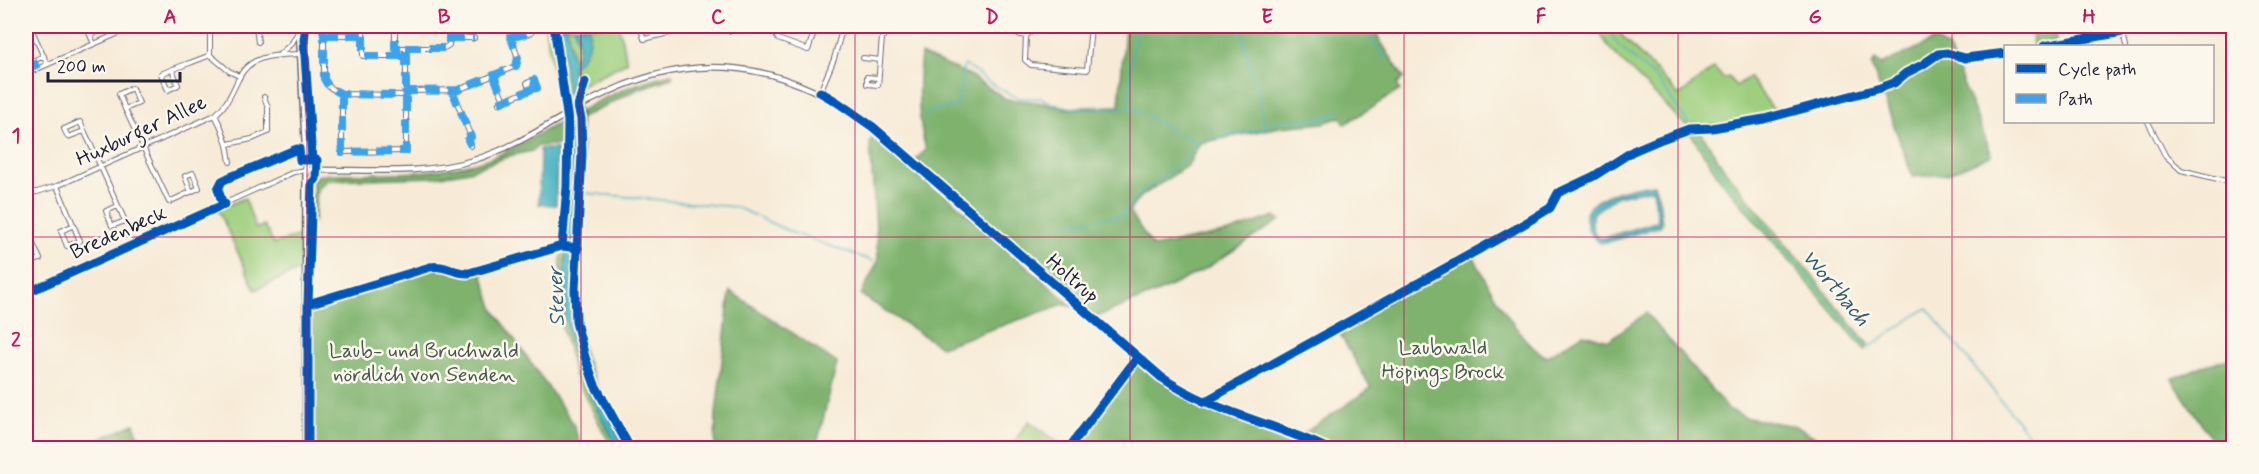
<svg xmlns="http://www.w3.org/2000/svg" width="2259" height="474" font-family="Mynerve,sans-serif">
	<rect width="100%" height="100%" fill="#fbf7ec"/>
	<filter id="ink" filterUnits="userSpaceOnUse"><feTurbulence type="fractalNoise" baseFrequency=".0167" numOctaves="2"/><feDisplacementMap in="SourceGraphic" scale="12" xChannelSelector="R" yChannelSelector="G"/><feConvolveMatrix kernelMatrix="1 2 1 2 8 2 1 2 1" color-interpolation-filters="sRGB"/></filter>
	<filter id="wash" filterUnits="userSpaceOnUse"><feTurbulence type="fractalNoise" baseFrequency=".008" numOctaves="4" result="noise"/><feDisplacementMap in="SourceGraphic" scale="24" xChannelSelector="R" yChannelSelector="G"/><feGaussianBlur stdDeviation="1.35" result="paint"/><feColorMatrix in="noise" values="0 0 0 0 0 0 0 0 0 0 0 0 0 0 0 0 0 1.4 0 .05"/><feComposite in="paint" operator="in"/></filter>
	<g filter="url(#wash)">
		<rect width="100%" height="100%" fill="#f7ebd7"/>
		<path fill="#9ecf7e" stroke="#60785c" stroke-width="1.5" d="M545,26h74l8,36 -70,35z
			M1595,26h20c18,26 44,44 63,70l36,-28 10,11 4,-2 8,9 13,-9 28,37 -53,11 -33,-1 -6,1 -74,-75z
			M580,111l2,43 -6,136 1,32 8,35 11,27 34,64h-4l-39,-75 -14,-51 -1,-20 6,-117 -1,-72z
			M570,118c0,35 0,71 -2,106 -2,32 -6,65 -2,97 6,46 30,88 52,127h-6l-37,-72 -14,-53 -2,-22 6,-115v-66z
			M1699,129l24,39 145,176 -3,6 -144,-170 -33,-50z
			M245,198l11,31 8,-4 10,19 26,-9v35l-45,20 -37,-81z
			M1029,421l37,27h-51l-4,-2z"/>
		<path fill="#7eb26d" stroke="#506a54" stroke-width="1.5" d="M1125,26h250l4,13 25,39 -7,7 3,5 -55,34 -4,-7 -18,6 -43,4 -80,16 -12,22 -49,33 -10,13 24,36 76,-15 46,-16 5,4 -75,49 -42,21 -67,27 -180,-158 10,-9c-9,-32 -9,-63 -5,-96l48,21 37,24 31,3 29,6 53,-2z
			M2031,26h26l-1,17 -23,3z
			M1935,40l14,9 43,106 -45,19 -34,3 -41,-111 3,-6 6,5z
			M672,74v4l-34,11 -57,29 -1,-7c30,-17 59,-30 92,-37z
			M565,120l2,2 -2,22 -27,2 -6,5 -20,4 -43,16 -34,6 -108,3 -10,10 -3,31 -2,2 1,-44 4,-3 13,-2c54,-1 109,2 161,-16 26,-10 49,-26 74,-38z
			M878,135l195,172 -9,-3 -123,43 -80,-52 16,-32 1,-5 -8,-115 3,-7z
			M1473,255c13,28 46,87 73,102l37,-23 26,6 37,-27 82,96 19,9 48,8 31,17 -6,5h-485l-32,-14 68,-46 -34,-59z
			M435,267l29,8 17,-4 13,39 79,113 7,21 -4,4h-267l2,-141z
			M730,291l107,72 -21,85h-101l1,-34z
			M2233,358v90h-16l-45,-69 30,-13z
			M1139,364l49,35 13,6 77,26 41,17h-246l63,-83z
			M134,424l9,24h-64z"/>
		<path fill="#45b2c1" stroke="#346a7e" stroke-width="1.5" fill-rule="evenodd" d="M559,26h8l5,31 2,2c9,-10 2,-21 0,-33h15c2,18 -2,29 -16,40l6,54v34l-7,148c4,55 28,99 54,146h-8c-22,-39 -45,-80 -52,-126 -6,-38 2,-80 3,-119 3,-60 0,-118 -10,-177z
			M540,149h17l-1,56 -17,-1z
			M1654,184l5,15 3,24 -2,3 -49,15 -11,2c-7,-5 -12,-11 -13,-19 -1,-5 -2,-11 1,-14 9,-16 49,-24 66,-26zM1653,189l5,31 -2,2 -53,16c-12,-1 -11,-14 -11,-24l25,-18z"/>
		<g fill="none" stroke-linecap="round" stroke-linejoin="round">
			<path stroke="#45b2c1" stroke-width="1.5" d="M1240,26l13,54 7,20 4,27
				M1367,26l8,19 10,13
				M1606,26l13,20 38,33 31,44
				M1130,102l-1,-15 7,-61
				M925,116l10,-7 22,-3 6,-37 2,-4 25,18 19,11 12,4h21l11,6 25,5 53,-2 12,6
				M1147,116l31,18 18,8
				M1696,133l29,45 143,170 59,-40 112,140
				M586,193l150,14 57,26 80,28
				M1099,219l24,-4 13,-17 52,-42 9,-14 67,-14 12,-7 49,-3 15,-7
				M1070,222l23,-2"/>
		</g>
	</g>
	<g filter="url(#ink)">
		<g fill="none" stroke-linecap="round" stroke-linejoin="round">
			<g stroke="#6d6872" stroke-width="6">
				<path id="minor" d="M30,26l17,38
					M86,26l8,18
					M256,26l2,16
					M322,26l2,9v44l5,8 13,7 59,1 10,-4 47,-1 58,-24 2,-8 -11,-32
					M640,26l4,13 29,-7 9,-6
					M772,26l6,13 30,11 7,-21 -2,-3
					M981,26l45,10 11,-10
					M2121,26l5,20
					M865,27l23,2
					M729,31l1,-5
					M90,35l22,-9
					M325,35h38v-9
					M363,35v21h43
					M1026,36l-1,24 6,5 56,5 4,-44
					M512,37l19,-4 -2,-7
					M449,38h25
					M406,48h38l5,-3v-19
					M280,54l12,-11 7,-13
					M210,55l19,16 10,5
					M863,58l17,2
					M26,64l18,-8
					M172,69l6,16 -10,5 -7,-16c16,-7 33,-12 49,-19v-29
					M494,76l10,25
					M30,77l-2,-4 107,-47
					M878,78l-11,-1v7l11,1 4,-47 8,-12
					M452,90l19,47 -3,3 3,6
					M820,92l14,-33 9,-33
					M342,94v58l64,-1v-103h-11v-22
					M499,103l31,-13 -3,-7 7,-3 3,8 -7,2
					M125,109l14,-6 -7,-15 -13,6 6,15 44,93 30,-14 -6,-15 -8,3 6,16
					M215,115c9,16 13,29 15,47
					M2148,122l17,33 16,15 53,13
					M84,131l-16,6 -4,-8 16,-7c16,33 30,66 45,99l-13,5 -6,-15 12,-5
					M26,138l4,10 -4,5
					M228,144l24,-5 16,-7v-25l-4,-10
					M57,186l23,55 -13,5 -6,-15 13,-6
					M26,192h11l20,-6 158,-71c12,-10 16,-21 23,-35 11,-26 38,-25 62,-26
					M26,247l7,-3 7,15 -13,5 -1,-3
					M26,293l268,-121 12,-2"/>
			</g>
			<g stroke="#6d6872" stroke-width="7">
				<path id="secondary" d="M306,170c56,-1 115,6 168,-10 43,-13 79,-39 118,-60 101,-53 191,-40 281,27l264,231 38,28 29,16 76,26 46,20"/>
			</g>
			<g stroke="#6d6872" stroke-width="8">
				<path id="primary" d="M299,26l7,134 -1,288"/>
			</g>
			<use href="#minor" stroke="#fff" stroke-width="4"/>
			<use href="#secondary" stroke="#fff" stroke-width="4.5"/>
			<use href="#primary" stroke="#fff" stroke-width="5"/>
			<path stroke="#3ea2ec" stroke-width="8" stroke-dasharray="15 8" stroke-linecap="butt" d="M322,26l2,9v44l5,8 13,7 59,1 10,-4 47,-1 58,-24 2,-8 -11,-32
				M324,35h39v-9
				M363,35v21h43
				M512,37l19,-4 -2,-7
				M449,38h25
				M406,48h38l5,-3v-19
				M33,61l4,8
				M494,76l10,25
				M452,90l19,47 -3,3 3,6
				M342,94v58l64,-1v-103h-11v-22
				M499,103l31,-13 -3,-7 7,-3 3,8 -7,2"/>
			<g stroke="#fbf7ec" stroke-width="13">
				<path id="cycleway" d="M306,26l-2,14 8,120
					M554,26l14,95 -1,66 -5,59
					M2044,46l79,-14 -2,-6
					M585,82l-7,24 3,13 1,35 -7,136 1,32 9,35 10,28 35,63
					M820,92l17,10 36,25 288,250c51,35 110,45 165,71
					M223,205l-5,-16 4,-8 6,-3 69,-29h2l1,11h17l-1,19 -4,4 -4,121v144
					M26,293l199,-89
					M308,304l122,-37c14,-3 25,7 39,6l93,-27 16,2
					M1204,402l310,-172 36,-22 8,-15 36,-17 39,-25 26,-11 30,-11 23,-1 52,-9 116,-31 14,-5 12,-10 16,-8 16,-11 9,-1 18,5 41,-5
					M1069,448l68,-90"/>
			</g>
			<use href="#cycleway" stroke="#0057b8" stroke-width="9"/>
		</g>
	</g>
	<path fill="none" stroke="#c2185b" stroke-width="1.5" stroke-opacity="0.55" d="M307,26v422M581,26v422M855,26v422M1130,26v422M1404,26v422M1678,26v422M1952,26v422M26,237h2208"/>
	<g text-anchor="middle" stroke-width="5" stroke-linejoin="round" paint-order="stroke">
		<g font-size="21" fill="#22223b" stroke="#fbf7ec">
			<text transform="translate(141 130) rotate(-25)" y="7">Huxburger Allee</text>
			<text transform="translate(118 232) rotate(-24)" y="7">Bredenbeck</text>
			<text transform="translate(1073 278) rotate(41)" y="7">Holtrup</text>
		</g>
		<g font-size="21" fill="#47564f" stroke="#fbf7ec">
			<text x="1443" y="354">Laubwald<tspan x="1443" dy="24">Höpings Brock</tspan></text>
			<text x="424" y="357">Laub- und Bruchwald<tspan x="424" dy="24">nördlich von Senden</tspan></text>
		</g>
		<g font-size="22" font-style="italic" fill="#305c71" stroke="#fbf7ec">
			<text transform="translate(1837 287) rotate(50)" y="8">Wortbach</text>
			<text transform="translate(555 297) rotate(-92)" y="8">Stever</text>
		</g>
	</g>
	<rect width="2259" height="474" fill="none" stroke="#fbf7ec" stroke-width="66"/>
	<rect x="2004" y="45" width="210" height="78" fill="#fbf7ec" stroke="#a4a2a5" stroke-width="1.5"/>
	<rect x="2016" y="64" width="30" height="9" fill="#0057b8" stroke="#a4a2a5" stroke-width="1.5"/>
	<text x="2058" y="75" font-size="18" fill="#22223b">Cycle path</text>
	<rect x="2016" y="94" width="30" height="9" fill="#3ea2ec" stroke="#a4a2a5" stroke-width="1.5"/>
	<text x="2058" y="105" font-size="18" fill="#22223b">Path</text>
	<path d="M48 72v9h132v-9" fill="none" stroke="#22223b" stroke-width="3"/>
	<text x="57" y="72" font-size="18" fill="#22223b" stroke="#fbf7ec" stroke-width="4.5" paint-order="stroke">200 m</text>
	<rect x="33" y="33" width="2193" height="408" fill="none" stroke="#c2185b" stroke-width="2"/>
	<g font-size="20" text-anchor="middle" font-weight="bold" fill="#c2185b">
		<text x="170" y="23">A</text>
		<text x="444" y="23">B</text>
		<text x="718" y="23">C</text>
		<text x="992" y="23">D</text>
		<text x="1267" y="23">E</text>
		<text x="1541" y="23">F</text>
		<text x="1815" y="23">G</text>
		<text x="2089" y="23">H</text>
		<text x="16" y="142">1</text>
		<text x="16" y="346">2</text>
	</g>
</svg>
